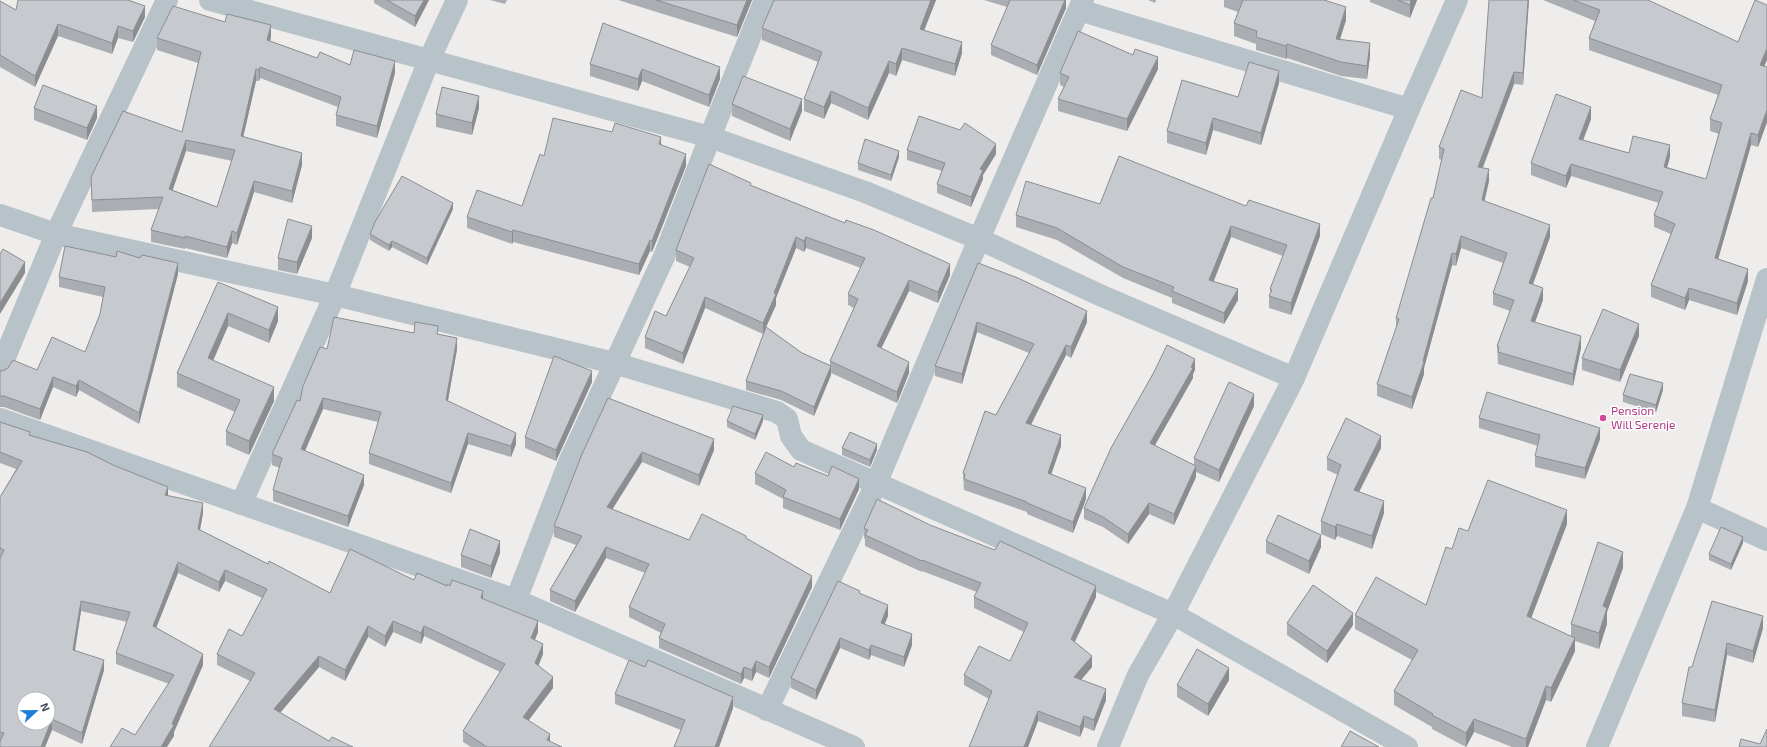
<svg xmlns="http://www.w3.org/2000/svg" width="1767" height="747" font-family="'Exo 2',sans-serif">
	<rect width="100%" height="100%" fill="#efecec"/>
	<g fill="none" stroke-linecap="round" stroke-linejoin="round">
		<path stroke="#b8c2c9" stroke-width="22" d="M210,0l500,137 155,55 114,47 123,57 192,82
			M1079,10l330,99
			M0,215l56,19 279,61 279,68 163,49 10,7 4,17 10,14 372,164 234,133
			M0,369l56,-135 111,-234
			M0,419l516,181 338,147
			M241,504l94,-209 94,-235 28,-60
			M1697,508l70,32
			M516,600l54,-140 94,-203 46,-120 55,-137
			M767,710l109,-226 103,-245 104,-239
			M1108,747l30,-72 35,-61 121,-236 115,-269 48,-109
			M1597,747l100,-239 70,-229"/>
	</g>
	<path fill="#aaaeb2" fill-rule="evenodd" d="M374,0h55l-14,27 -41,-24z
		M490,0h17l-2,4z
		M618,0h134l-15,37z
		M936,0l-12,30 38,23 -7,23 -53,-16 -6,16 -7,-3 -21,47 -37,-17 -7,16 -20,-8v-12l14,-37 -56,-22v-12z
		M984,0h82v8l-29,67 -46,-20v-10l16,-38z
		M1148,0h8l-1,3z
		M1224,0h100l22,20 -6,19 30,17 -3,23 -26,-3 -54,-18 -1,1 -30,-9v-6l-22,-8v-13l4,-11 -14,-5z
		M1370,0h47l-7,18 -40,-16z
		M1529,0l-6,85 -9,-1 -31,84 6,13 -5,20 66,36 -17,47 10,16 -8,22 46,26 -8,38 -75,-22 -1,-18 13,-35 -17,-6v-12l10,-30 -42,-15 -5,18 -4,-1 -28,103v6l-12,35 -35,-13v-12l19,-54v-12l37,-120 9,-38 -3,-1v-12l43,-49z
		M1543,0h105l116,66 3,1v55l-9,25 -7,-2 -33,114 30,22 -11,34 -48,-15 -4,10 -34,-13v-12l20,-51 -17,-7v-12l5,-12 -88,-27 -5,12 -35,-13v-12l60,-44 -8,21 46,13 41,4 -3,10 39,12 13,-45 -9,-3v-12l8,-24 -129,-45v-12l6,-17z
		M0,1l16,9 129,7 -12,25 -15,-4 -6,16 -54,-18 -23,51 -35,-20z
		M603,23l117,56 -11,28 -67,-26 -4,10 -48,-15v-12z
		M271,37l-1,4 47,17 33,7 45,8 -18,65 -41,-12v-11l2,-8 -78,-29 -1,3h-3l-13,55 59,29 -10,38 -38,-11 -17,53 -5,-2 -5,15 -42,-10v1l-34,-7v-12l8,-21 -67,3 -1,-35 91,-45 16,-69 -41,-13v-12zM186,151l46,10 -15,46 -45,-17z
		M1133,55l25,14 -31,62 -69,-20v-12l6,-12 -4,-2v-12z
		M1279,83l-18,62 -48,-15 -7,25 -39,-12v-12l71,-34z
		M732,104l70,7 -12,30 -58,-25z
		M34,108l63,10 -10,22 -53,-20z
		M479,108l-7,27 -36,-8v-13z
		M661,145l25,21 -34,86 -2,-1 -11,24 -126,-33 -1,2 -45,-16v-11l55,-11 22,-50z
		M907,150l89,4 -13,21v4l-12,28 -34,-14v-9l5,-13 -35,-11z
		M899,157l-8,24 -33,-11v-7z
		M751,186l199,89 -12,28 -29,-12 -28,58 28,24 -12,30 -66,-30v2l-17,41 -33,-16 -35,-10v-9l17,-47 -58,-26 -22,56 -38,-16v-11l21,-21 24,-49 -14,-6v-11zM796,248l8,4 2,-4 55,20 -13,26v11l6,3 -24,53v4l-28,-12 -36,-26 10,-22v-7z
		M1100,204l220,32 -29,79 -22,-7v-12l1,-3v-4l13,-33 -52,-19 -17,44 24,19 -14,24 -52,-21v-5l-49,-20 -66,-38 -41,-13v-12z
		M453,209l-26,56 -35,-18 -3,4 -19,-11v-6z
		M312,238l-15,36 -19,-4v-12z
		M978,263l109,59 -16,36 -5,-3 -35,70 30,21 -10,28 35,25 -13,34 -46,-19v-2l-63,-22 -1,-17 33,-58 33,-62 -52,-21 -15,52 -27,-8v-10z
		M178,274l-39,150 -60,-34 -3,7 -23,-10 -13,33 -36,-13h-4v-37h37l48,-18 15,-38 3,-17 -44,-10v-10z
		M218,282l60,39 -9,22 -41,-17 -15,35 61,40 -25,54 -23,-10v-14l9,-19 -58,-25v-14z
		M414,333l24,1 19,15 -9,52 68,43 -5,13 -43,-13 -17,49 -82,-29v-11l9,-31 -55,-13 -18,42 59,34 -16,42 -75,-26v-11l7,-22 -8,-3v-11l55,-105z
		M1639,336l-19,46 -38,-12v-12z
		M1195,370l-2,4v4l-39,68 40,19v-7l60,-52 -35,76 -23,-10v5l-22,48 -25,-11 -21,30 -25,-17 -19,-8v-11z
		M592,382l-36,79 -31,-13v-11z
		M1663,390l-7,22 -33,-10v-7z
		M608,398l106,52 -15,36 -57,-24 -30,47 77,31 57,-2 66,49 -43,91 -13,-6 -4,9 -8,-3 -3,6 -82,-36v-10l2,-5 -32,-16v-10l16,-34 -39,-15 -31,54 -25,-11v-11l26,-45 -22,-8v-11z
		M1479,418l121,21 -15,40 -50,-12v-11l3,-10 -59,-18z
		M727,421h36l-8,19 -28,-13z
		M0,422l168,74 35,17 -3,17 68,34 62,29 84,-13 33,6 36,13 55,33 -3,8 8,14 -5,12 15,22 -25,32 22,22 12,5h-91l-8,-5v-11l37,-59 -76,-36 -3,8 -28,-12 -8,15 -17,-10 -23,44 -26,-14 -39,46 49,28 18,3 -138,3 41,-66 -33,-16v-11l25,-18 20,-38 -37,-17 -6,11 -41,-19 -22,54 47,38 -29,67v4l-39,-1 34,-51 -53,-20v-11l11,-31 -46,-11 -6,40 29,19 -22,74 -30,-14 -7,17h-45v-250l16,-28 -16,-6z
		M842,448l35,2 -7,17 -28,-12z
		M1381,448l-22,44 25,21 -12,36 -35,-13 -2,4 -14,-6v-13l17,-46 -11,-5v-12z
		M794,467l65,22 -19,41 -57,-22v-9l-28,-15v-11z
		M1567,524l-36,94 40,18v-12l52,-56 -16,44v12l-8,25 -24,-8v10l-24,51 -5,-2 -18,47h-16l-38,-15 -8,15 -34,-18v-2l-38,-22v-14l18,-31 -57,-31v-14l71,-10 26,-56 16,-18z
		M930,525l166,72 -21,45 17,25 -11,13 25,20 -12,31 -10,-4 -4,10 -42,-16 -10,26h-59l20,-48 -25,-14v-10l46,-14 14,-29 -50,-24v-11l3,-5 -55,-21v1l-57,-26v-7l-1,-1v-10z
		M1266,541l55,6 -12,27 -43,-21z
		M1743,543l-12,27 -22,-10v-6z
		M500,553l-9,25 -30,-11v-12z
		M860,593l28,23 -4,9 28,20 -8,22 -33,-12 -2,5 -29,-12 -24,52 -25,-12v-10z
		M1712,601l51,27 -10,35 -26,-8 -12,67 -33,-6v-13z
		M1287,623l66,2 -26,38 -40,-28z
		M1229,680l-21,36 -31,-19v-12z
		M615,694l118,14 -14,39h-45l7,-17 -66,-26z"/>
	<path fill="#8b8d91" d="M424,0h5l-14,27v-11z
		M747,0h5l-15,37v-12z
		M931,0h5l-16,41v-12z
		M1065,0h1v8l-29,67v-10z
		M1411,0h6l-7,18v-13z
		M1528,0h1l-6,85v-12z
		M145,6v11l-12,25v-11z
		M1346,7v13l-10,32v-13z
		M58,24v12l-23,51v-11z
		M271,25v12l-4,15v-12z
		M118,26v12l-6,16v-11z
		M962,42v11l-7,23v-12z
		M1370,43v13l-3,23v-13z
		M1287,44v14l-1,1v-13z
		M902,48v12l-6,16v-12z
		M1767,48v12l-7,17v-12z
		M1158,57v12l-31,62v-12z
		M395,61v12l-18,65v-12z
		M889,61v12l-21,47v-12z
		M260,67v11l-1,3v-11z
		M720,67v12l-11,28v-12z
		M256,69v12l-15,66v-11z
		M642,69v12l-4,10v-12z
		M1279,71v12l-18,62v-12z
		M1514,72v12l-36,95v-12z
		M831,91v12l-7,16v-12z
		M479,96v12l-7,27v-12z
		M802,99v12l-12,30v-12z
		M97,106v12l-10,22v-12z
		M1591,107v12l-12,32v-12z
		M1767,110v12l-9,25v-12z
		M1213,118v12l-7,25v-12z
		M1751,133v12l-36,125v-12z
		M661,137v11l-2,-4z
		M186,140v11l-17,50v-12z
		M996,144v10l-13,21v4l-12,28v-10l9,-28z
		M1670,145v12l-6,21v-11z
		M899,151v6l-8,24v-6z
		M302,153v12l-10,38v-12z
		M686,154v12l-34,86v-11z
		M1571,164v12l-5,12v-12z
		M1489,169v12l-7,31v-12z
		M254,181v11l-17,53v-12z
		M453,203v6l-26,56v-7z
		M1320,224v12l-29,79v-12z
		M1550,225v12l-21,58v-12z
		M312,226v12l-15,36v-12z
		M1231,226v11l-22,55v-12z
		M513,230v12l-1,2v-12z
		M232,231v12l-5,15v-11z
		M1461,236v12l-5,18v-12z
		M796,237v11l-20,50v7l-13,29v-11l11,-30z
		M806,237v11l-2,4v-11z
		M650,240v11l-11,24v-11z
		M392,241v6l-3,4v-6z
		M1452,253v12l-28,103v6l-12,35v-12l11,-36z
		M25,262v11l-25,41v-11z
		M178,263v11l-39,150v-11z
		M950,264v11l-12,28v-11z
		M1748,269v12l-11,34v-12z
		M909,280v11l-32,66v-11z
		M1543,288v12l-12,33v-12z
		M1689,288v12l-4,10v-12z
		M1238,289v11l-14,24v-11z
		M705,297v11l-22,56v-11z
		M278,307v14l-9,22v-13z
		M1087,311v11l-16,36v-11z
		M228,313v13l-20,46v-14z
		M977,322v10l-15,52v-10z
		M1639,324v12l-19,46v-12z
		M1581,336v12l-8,38v-12z
		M457,338v11l-11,62v-11z
		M1066,345v10l-40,79v-11z
		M1195,359v11l-2,4v4l-43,76v-11z
		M909,362v11l-12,30v-11z
		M831,366v9l-17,41v-9z
		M592,371v11l-36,79v-11z
		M53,377v10l-13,33v-11z
		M79,380v10l-3,7v-11z
		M1663,383v7l-7,22v-7z
		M274,387v14l-25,54v-14z
		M1254,394v12l-35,76v-12z
		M323,398v11l-22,51v-11z
		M763,415v6l-8,19v-6z
		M1600,428v11l-15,40v-11z
		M468,433v11l-17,49v-10z
		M516,433v11l-5,13v-11z
		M1061,435v11l-13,38v-11z
		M1381,436v12l-27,54v-12z
		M714,439v11l-15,36v-11z
		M877,444v6l-7,17v-7z
		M642,452v10l-35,56v-11z
		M1196,466v11l-22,48v-11z
		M364,475v10l-16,42v-11z
		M859,479v10l-19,41v-11z
		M168,487v10l-3,-2z
		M1086,488v11l-13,34v-11z
		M1384,501v12l-12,36v-13z
		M203,503v10l-5,27v-11z
		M1149,503v11l-21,30v-10z
		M1567,510v14l-40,105v-13z
		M1337,524v12l-2,4v-13z
		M1321,535v12l-12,27v-13z
		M1743,537v6l-12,27v-6z
		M500,541v12l-9,25v-12z
		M606,547v11l-31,54v-11z
		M1623,552v16l-16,44v12l-8,25v-16l4,-27z
		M178,562v11l-25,63v-10z
		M225,570v11l-6,11v-10z
		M812,576v11l-43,91v-11z
		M1096,586v11l-25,52v-10z
		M483,591v11l-2,-4z
		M81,601v10l-8,50v-11z
		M888,605v11l-7,17v-10z
		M1353,613v12l-26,38v-12z
		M1763,616v12l-10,35v-12z
		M393,621v11l-8,15v-11z
		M538,621v11l-7,17v-11z
		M368,626v11l-23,44v-11z
		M424,626v10l-3,8v-11z
		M912,634v11l-8,22v-10z
		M840,638v10l-24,52v-10z
		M1575,638v13l-24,51v-14z
		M1727,643v12l-12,67v-12z
		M543,644v10l-8,20v-11z
		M871,645v10l-2,5v-10z
		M203,654v11l-29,67v4l-7,11h-6l11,-23z
		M319,656v11l-45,53v-11z
		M1092,656v11l-18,21v-11z
		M104,660v10l-22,74v-11z
		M756,661v11l-4,9v-11z
		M744,667v11l-3,6v-10z
		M1229,668v12l-21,36v-12z
		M553,677v11l-30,40v-11z
		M1546,686v14l-18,47h-2v-8z
		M1106,689v11l-12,31v-11z
		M733,697v11l-14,39h-4z
		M1038,711v10l-10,26h-4z
		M1084,716v11l-4,10v-10z
		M52,719v11l-7,17h-4z
		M1474,719v13l-8,15v-14z
		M550,734v11l-3,-5z"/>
	<path fill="#c6cacf" stroke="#8b8d91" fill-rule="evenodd" d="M18,0h110l17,6 -12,25 -15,-5 -6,17 -54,-19 -23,52 -35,-21v-54l16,9z
		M387,0h37l-9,16z
		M656,0h91l-10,25z
		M774,0h157l-11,29 42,13 -7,22 -53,-16 -6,16 -7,-3 -21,47 -37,-17 -7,16 -20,-8 18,-47 -60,-24z
		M1010,0h55l-28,65 -46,-20z
		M1242,0h82l22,7 -10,32 34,4 -3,23 -26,-4 -54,-18 -1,2 -30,-9 1,-6 -23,-8 9,-23z
		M1398,0h13l-1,5z
		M1489,0h39l-5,73 -9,-1 -36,95 11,2 -7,31 68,25 -21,58 14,5 -12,33 50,15 -8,38 -75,-22 1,-5 -2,-1 17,-46 -21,-7 14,-40 -46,-17 -5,18 -4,-1 -29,108 1,1 -12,35 -35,-13 22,-65 -3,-1 35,-120h2l11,-49 -5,-2 22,-57 21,8z
		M1573,0h75l90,42 17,-42 12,5v43l-7,17 7,2v43l-9,25 -7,-2 -36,125 33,11 -11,34 -48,-15 -4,10 -34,-13 24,-61 -21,-9 9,-23 -92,-28 -5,12 -35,-13 25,-69 35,13 -12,32 50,14 4,-17 37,9 -6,22 42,12 16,-56 -12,-4 12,-34 -133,-47 11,-28z
		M173,6l52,16 2,-8 44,11 -4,15 50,18 3,-6 30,13 4,-15 41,11 -18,65 -41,-11 5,-18 -81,-30 -1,3 -3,-1 -15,67 61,17 -10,38 -38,-10 -17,52 -5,-2 -5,16 -42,-11v2l-34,-8 12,-33 -71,3 -1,-23 32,-66 59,21 19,-80 -44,-14zM186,140l49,10 -18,57 -48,-18z
		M603,23l117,44 -11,28 -67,-26 -4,10 -48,-15z
		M1078,31l55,24 2,-6 23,8 -31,62 -69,-20 11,-22 -9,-4z
		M1249,62l30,9 -18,62 -48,-15 -7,25 -39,-12 15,-51 56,17z
		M743,76l59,23 -12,30 -58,-25z
		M43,85l54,21 -10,22 -53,-20z
		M442,87l37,9 -7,27 -36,-9z
		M919,116l41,14 5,-7 31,21 -16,25 3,1 -12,27 -34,-13 8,-21 -38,-13z
		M553,118l59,14 3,-9 46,14 -2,7 27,10 -34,87 -2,-1 -11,24 -126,-34 -1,2 -45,-15 10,-27 45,16 18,-52 4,2z
		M865,139l34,12 -8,24 -33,-12z
		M1119,156l127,50 3,-6 71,24 -29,79 -22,-7 3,-6 -2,-1 17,-44 -56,-19 -22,54 29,9 -14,24 -52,-22 2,-4 -51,-20 -66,-39 -41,-13 10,-34 74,23z
		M709,164l42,19 -1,2 95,38 1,-3 28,10 76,34 -12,28 -29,-12 -32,66 32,16 -12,30 -67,-31 28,-62 -10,-5 17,-36 -59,-21 -2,4 -8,-4 -22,56 2,1 -13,29 -58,-26 -22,56 -38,-16 10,-26 11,5 28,-58 -18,-8z
		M402,176l51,27 -26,55 -35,-17 -3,4 -19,-11 5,-12z
		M288,219l24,7 -15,36 -19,-4z
		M65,246l51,11 1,-6 23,7 2,-3 36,8 -39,150 -60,-33 -3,6 -23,-9 -13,32 -36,-13h-4v-26l2,1 6,-3 5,-8 24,10 15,-33 33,15 15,-38 5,-27 -46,-10z
		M3,249l22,13 -25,41v-49z
		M978,263l40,15 69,33 -16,36 -5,-2 -40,78 35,12 -13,38 38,15 -13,34 -46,-19v-1l-63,-23 1,-5 -2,-1 22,-62 11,4 38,-71 -57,-22 -15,52 -27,-8z
		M218,282l60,25 -9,23 -41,-17 -20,45 66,29 -25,54 -23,-10 14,-31 -63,-27z
		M1603,309l36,15 -19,46 -38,-12z
		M334,317l80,16 1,-11 23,4 -1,8 20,4 -11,62 70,33 -5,13 -43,-13 -17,50 -82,-30 12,-41 -58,-14 -22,51 63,26 -16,41 -75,-26 9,-32 -10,-4 25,-54 3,1 3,-15 17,-39 7,2z
		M766,327l36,26 29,13 -17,41 -33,-16 -35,-10z
		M1167,345l28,14 -4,8 2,1 -43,75 46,23 -22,48 -25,-11 -21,31 -25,-17 -19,-9 27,-60 43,-76z
		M554,356l38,15 -36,79 -31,-13z
		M1630,374l33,9 -7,22 -33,-10z
		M1229,382l25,12 -35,76 -25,-12z
		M1487,392l113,36 -15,40 -50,-12 5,-21 -61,-17z
		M608,398l106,41 -15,36 -57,-23 -35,55 82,33 13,-26 44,22v2l66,38 -43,91 -13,-6 -4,9 -8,-3 -3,7 -82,-36 6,-14 -36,-17 20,-43 -43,-17 -31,54 -25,-11 32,-54 -28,-10 28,-72z
		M733,406l30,9 -8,19 -28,-13z
		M1346,418l35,18 -27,54 30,11 -12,35 -35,-12 -2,3 -14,-6 20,-56 -14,-7z
		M0,422l30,10 -1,3 58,17 26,13 55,22 -3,8 38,8 -5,26 70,35 1,-3 61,32 20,-44 64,31 3,-7 30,13v-2l3,2 2,-6 31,11 -2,7 57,23 -7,17 12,6 -8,19 18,14 -30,40 27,17 -3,6 15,7h-75l-24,-16 42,-67 -81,-38 -3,7 -28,-12 -8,15 -17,-10 -23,44 -26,-14 -45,53 55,32 3,-4 21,10h-144l46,-74 -38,-19 12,-25 13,7 25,-47 -42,-19 -6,12 -41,-20 -25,64 50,28 -31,70 2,1 -13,22h-51l12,-19 13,7 39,-60 -58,-22 14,-41 -49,-11 -8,49 31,10 -22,73 -30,-14 -11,28h-41v-6l4,-8 -4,-1v-173l4,-9 -4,-2v-51l22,-36 -22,-9zM24,699h24v24h-24z
		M850,432l27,12 -7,16 -28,-12z
		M766,452l28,15 2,-4 32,13 4,-10 27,13 -19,40 -57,-22 3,-7 -31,-17z
		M1488,480l79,30 -40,106 48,22 -24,50 -5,-2 -20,53 -52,-20 -8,14 -34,-18 1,-1 -39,-23 24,-41 -63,-35 21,-38 50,28 20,-58 6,2 7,-21 9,3z
		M877,499l53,26 65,25 5,-9 96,45 -25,53 21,17 -18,21 32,12 -12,31 -10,-4 -4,11 -42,-16 -14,36h-55l23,-56 -28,-16 15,-29 31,15 18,-38 -54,-26 7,-14 -59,-23v1l-57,-26 3,-5 -4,-2z
		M1278,515l43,20 -12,26 -43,-20z
		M1721,527l22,10 -12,27 -22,-10z
		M470,529l30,12 -9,25 -30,-11z
		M1598,542l25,10 -20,54 4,2 -8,25 -28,-9z
		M838,581l22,10 -1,2 29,12 -7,18 31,11 -8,23 -33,-12 -2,5 -29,-12 -24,52 -25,-12z
		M1313,585l40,28 -26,38 -40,-28z
		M1712,601l51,15 -10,35 -26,-8 -12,67 -33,-7 7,-36h3z
		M1197,649l32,19 -21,36 -31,-19z
		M629,660l16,7 3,-7 85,37 -18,50h-41l11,-27 -70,-26z
		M1767,729v18h-28l2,-8 19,5z
		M1350,731l29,16h-38z"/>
	<circle fill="#d1479c" stroke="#fff" stroke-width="1.5" cx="1603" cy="418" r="4"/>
	<g text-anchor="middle" stroke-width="3" stroke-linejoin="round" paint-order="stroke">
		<g font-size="12" fill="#b23c85" stroke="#fff" text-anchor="start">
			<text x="1611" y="415">Pension<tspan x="1611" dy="14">Will Serenje</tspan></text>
		</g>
	</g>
	<g transform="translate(36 711) rotate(68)"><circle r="19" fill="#ffffff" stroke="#b5b9bd"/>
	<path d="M0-3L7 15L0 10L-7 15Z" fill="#1e7dd7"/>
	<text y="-6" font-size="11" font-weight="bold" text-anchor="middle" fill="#455159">N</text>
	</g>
</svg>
